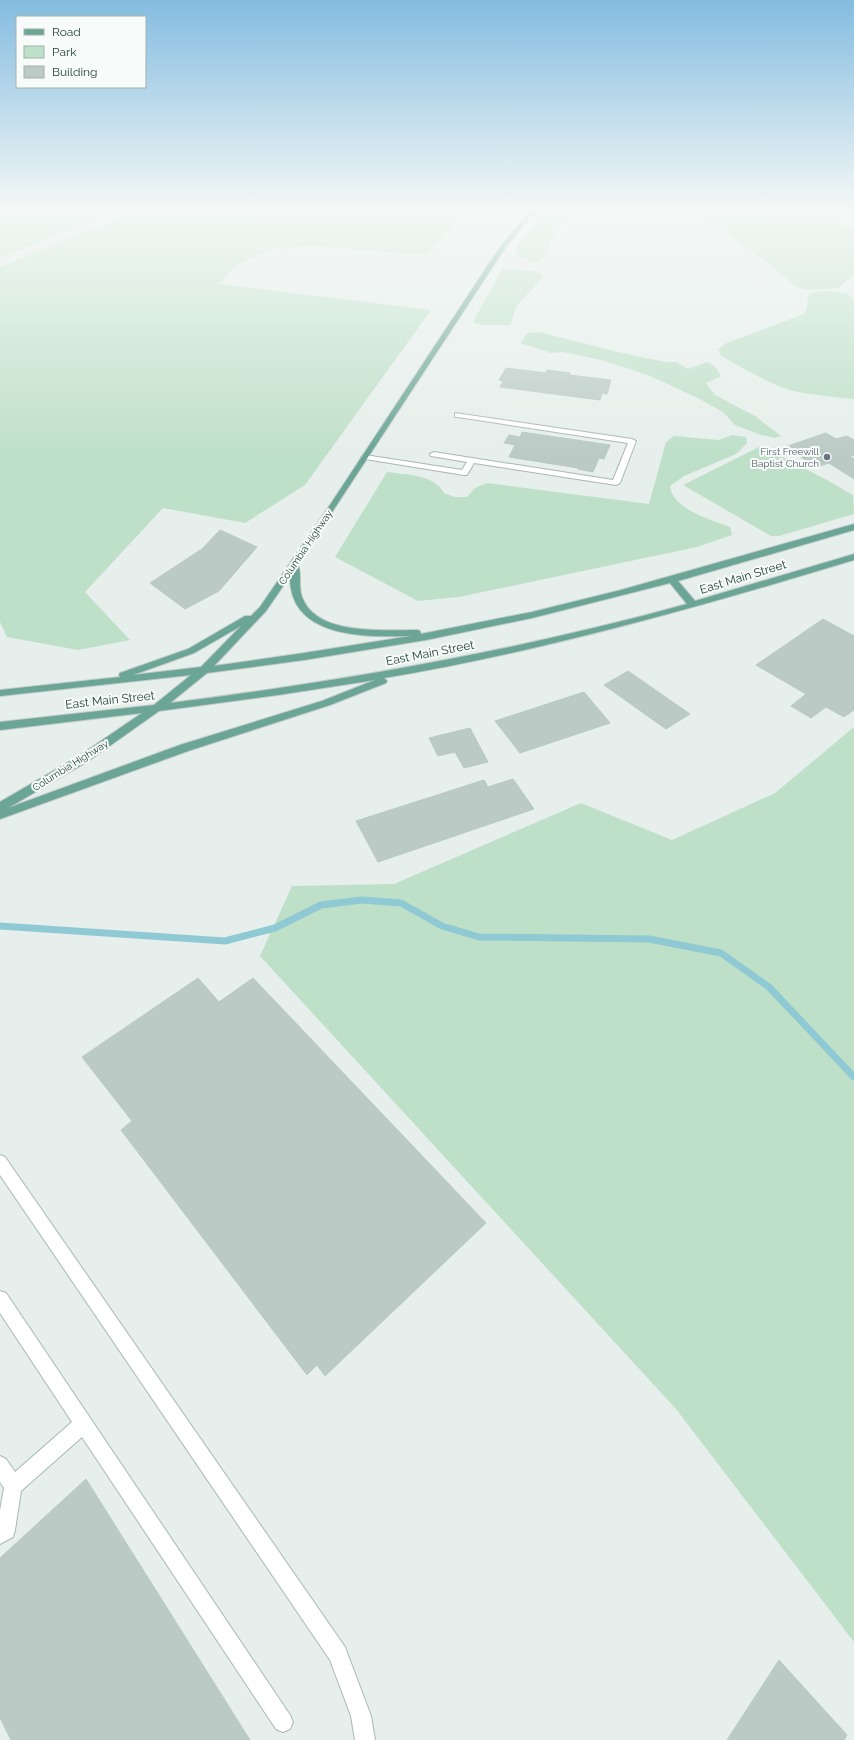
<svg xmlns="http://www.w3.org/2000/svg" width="854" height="1740" font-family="Raleway,sans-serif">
	<rect width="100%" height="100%" fill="#e6efeb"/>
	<path fill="#bfe0c8" d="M10,211h105l-115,47v-45z
		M135,211h264l61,5 -32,39 -113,-9 -43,3 -35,16 -18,19 212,26 -126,175 -60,38 -82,-15 -78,84 45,48 -52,10 -71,-13 -7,-15v-355z
		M547,211h29l-9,7 -10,12 -17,31 -6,1 -18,-6 1,-10z
		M690,211h29l15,5 12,-5h108v4l-21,4 12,6 9,2v48l-16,13 -33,2 -8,-3 -33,-27 -46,-33z
		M502,269l37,2 5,6 -27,28 -7,20h-29l-8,-3z
		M830,291l16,2 8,6v100c-20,-2 -41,-4 -61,-8 -25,-7 -49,-23 -72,-35l-3,-7 9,-6 77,-29 3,-4 1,-14 7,-4z
		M540,332l77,20 48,10h12l11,7 19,-7 8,4 6,10 -15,7 9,12 40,21 26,20 -6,2 -17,-4 -23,-9 -12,-13 -25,-14 -50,-23 -47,-15 -38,-8 -12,1 -30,-10 6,-10z
		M732,435l14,2 1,6 -11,11 -52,22 -14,10c2,23 41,34 60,41l2,8 -35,12 -238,50 -41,4 -83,-44 52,-85c19,3 47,2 57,21l11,4h12l8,-9 12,-5 162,21 17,-62 8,-6 45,4z
		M761,446l64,33 28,16 1,19 -75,22h-8l-88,-51z
		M854,727v915l-178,-233 -416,-453 32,-70 102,-2 187,-81 91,37 103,-47z"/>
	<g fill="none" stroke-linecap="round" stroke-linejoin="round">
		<path stroke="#8ec9d4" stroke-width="7" d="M0,926l225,15 50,-13 46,-23 41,-5 39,3 41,23 37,11 170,2 72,14 48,34 85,90"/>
	</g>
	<path fill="#bbcac4" stroke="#b8c9c2" d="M506,368l40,5 1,-3 23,3 -1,2 42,5 -4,14 -5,-1 -2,7 -100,-13 3,-6 -4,-1z
		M522,432l88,13 -6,14 -5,-1 -6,14 -15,-3v-1l-69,-11 6,-12 -11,-2 5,-8 11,2z
		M826,433l10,6 11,-3 7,4v15l-4,1 4,3v20l-25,-16 -12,4 -32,-20z
		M220,530l37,17 -38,44 -34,18 -35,-26 52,-34z
		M823,619l31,17v74l-10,7 -18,-10 -15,11 -20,-12 15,-12 -50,-29z
		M628,671l62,43 -24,15 -62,-44z
		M584,692l26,31 -90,30 -25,-32z
		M470,728l18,34 -24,6 -9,-16 -17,4 -9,-18z
		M513,779l21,30 -156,53 -22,-41 128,-41 4,7z
		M198,978l21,24 34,-24 233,245 -161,153 -8,-11 -10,10 -186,-245 11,-9 -50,-64z
		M86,1479l164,261h-239l-11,-22v-160z
		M779,1660l68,75 -3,5h-117z"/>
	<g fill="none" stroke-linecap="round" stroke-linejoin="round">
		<g stroke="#a8b8b2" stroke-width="2">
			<path id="minor" d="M455,413l177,26 4,2 -16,42 -4,2 -142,-22 -7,12h-3l-99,-16 -4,-2 4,-2 97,15 5,-8 -36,-6 -1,-2 4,-2 179,28 15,-37 -170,-26h-3z
				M0,1155l5,2 340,490 26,69 4,24h-20l-4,-24 -21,-56 -330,-485z
				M0,1291l6,2 284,422 3,7 -3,7 -7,3 -7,-3 -194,-292 -61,54 -6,39 -2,7 -13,7v-34l4,-22 -4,-6v-26l6,3 9,13 57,-50 -72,-109z"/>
		</g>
		<g stroke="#c2cac8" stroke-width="2">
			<path id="major" d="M530,211h5l-30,37 -207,316c4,10 0,22 4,33 14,39 82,33 115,33l3,1 1,3 111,-22 89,-22 233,-66v6l-176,51 17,20 159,-47v6c-155,47 -310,91 -470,118l3,3 -1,2 -56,22 -142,46 -188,68v-17l79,-46 63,-43 -142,17v-8l154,-17 37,-30 -191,21v-6l120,-13 -1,-2 1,-2 68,-24 57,-33h6l9,-9 70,-102 170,-258zM290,576c-1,63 77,61 121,60l-107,17 -90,13 52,-55zM670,583l17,21c-170,47 -343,77 -517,99l37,-30 97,-13 122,-20 106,-22zM241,626l-40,41 -68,8 61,-22zM375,680l-53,21 -142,44 -172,63 79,-46 72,-51 119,-16z"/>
		</g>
		<use href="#minor" fill="#fff" fill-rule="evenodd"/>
		<use href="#major" fill="#6aa596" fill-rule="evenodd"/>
	</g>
	<linearGradient id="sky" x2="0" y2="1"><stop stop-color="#84bce0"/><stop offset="0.46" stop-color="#f4f8f6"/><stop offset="1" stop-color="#f4f8f6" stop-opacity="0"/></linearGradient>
	<rect width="854" height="454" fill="url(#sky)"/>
	<circle fill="#6b7280" stroke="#f7fbf9" stroke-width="1.5" cx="827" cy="457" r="4"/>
	<g text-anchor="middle" stroke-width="4" stroke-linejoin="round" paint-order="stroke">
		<g font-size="10" fill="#5b616d" stroke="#f7fbf9" text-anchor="end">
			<text x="819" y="455">First Freewill<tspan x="819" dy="12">Baptist Church</tspan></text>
		</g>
		<g font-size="10" fill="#24423a" stroke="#f7fbf9">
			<text transform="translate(305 547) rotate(-56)" y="4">Columbia Highway</text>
			<text transform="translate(70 765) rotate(-32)" y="4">Columbia Highway</text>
		</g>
		<g font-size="12" fill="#24423a" stroke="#f7fbf9">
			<text transform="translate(743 577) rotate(-17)" y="4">East Main Street</text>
			<text transform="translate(430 653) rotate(-11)" y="4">East Main Street</text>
			<text transform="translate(110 700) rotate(-6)" y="4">East Main Street</text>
		</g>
	</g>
	<rect x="16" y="16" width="130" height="72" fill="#f7fbf9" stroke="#a3b1ad"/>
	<rect x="24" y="29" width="20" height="6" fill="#6aa596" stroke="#a3b1ad"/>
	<text x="52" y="36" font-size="12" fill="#24423a">Road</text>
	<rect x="24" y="46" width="20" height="12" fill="#bfe0c8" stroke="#a3b1ad"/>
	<text x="52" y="56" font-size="12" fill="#24423a">Park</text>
	<rect x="24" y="66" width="20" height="12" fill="#bbcac4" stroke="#a3b1ad"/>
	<text x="52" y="76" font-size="12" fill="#24423a">Building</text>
</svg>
